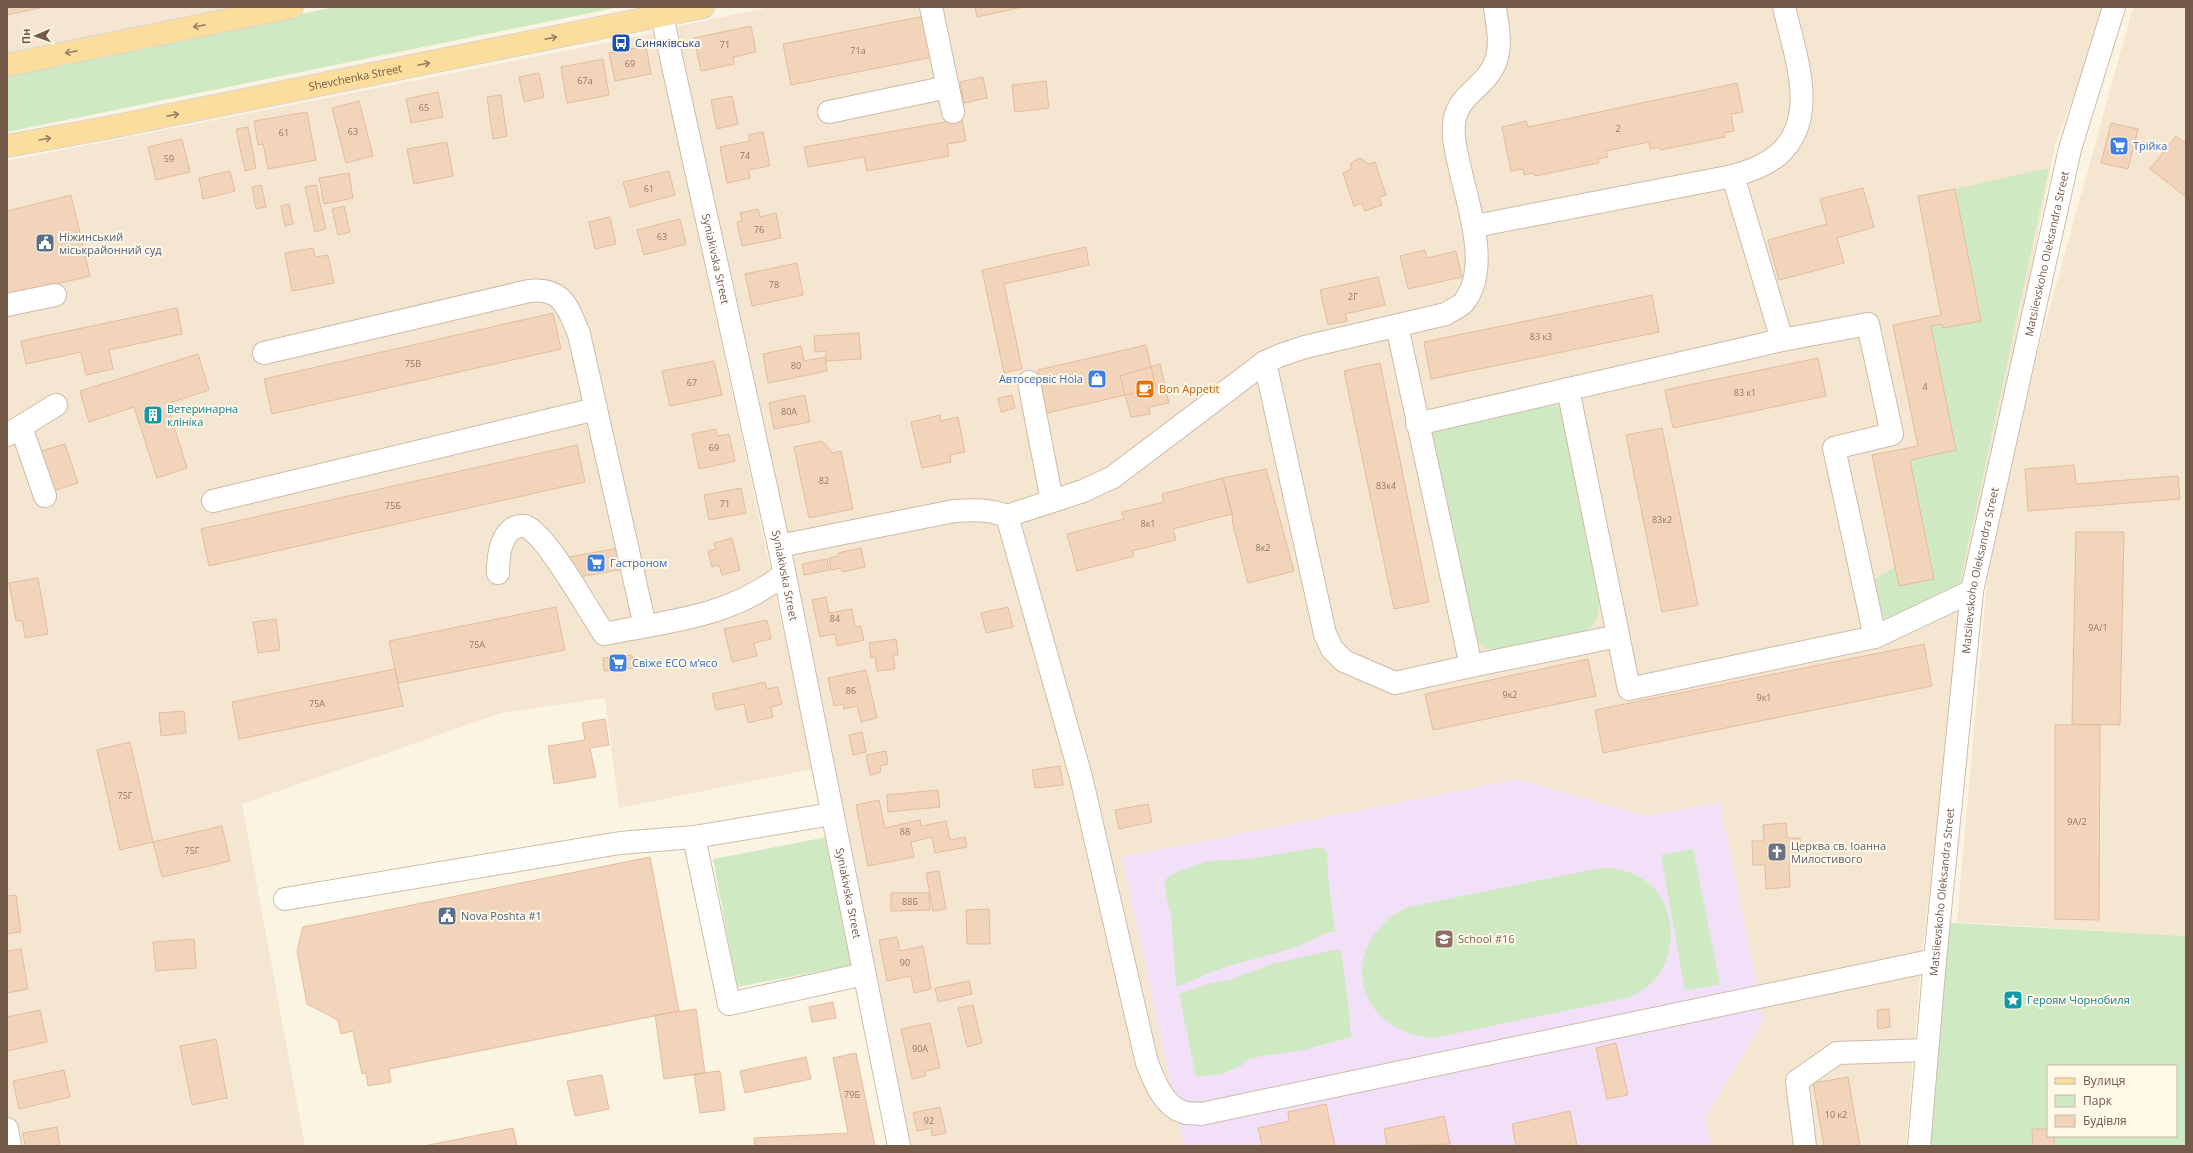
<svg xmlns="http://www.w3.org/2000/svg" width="2193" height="1153" font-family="'Open Sans',sans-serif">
	<rect width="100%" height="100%" fill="#fcf4e3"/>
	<path fill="#f4e6d1" d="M7,7h237l-237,50z
		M771,7h1336l-52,138 -89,458 -44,347 -16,196h-996l-92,-449 -144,-670z
		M2133,7h53v929l-229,-14 31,-351 47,-209z
		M655,33l158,736 -194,39 -14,-110 -104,15 -259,91 63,342h-298v-985z"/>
	<path fill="#f1e0f8" d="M1518,779l127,37 75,-14 44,218 -59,98 6,28h-527l-62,-289z"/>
	<path fill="#cfeac2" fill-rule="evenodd" d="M335,7h284l-612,125v-59z
		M2049,168l-91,424 -7,13 -65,13 -5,-2 -10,-35 24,-14 4,19 35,-8 -24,-118 46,-10 -25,-124 11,-2 1,4 38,-8 -26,-131z
		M1552,402l8,6 5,8 34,182c0,16 -1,26 -14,35l-88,19 -12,-4 -9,-9 -46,-200 2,-8z
		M827,837l24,128 -114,22 -24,-128z
		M1321,847l6,5 1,26 7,53c-14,3 -26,11 -40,16 -22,8 -45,12 -67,19 -18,5 -34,16 -52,20l-5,-70 -5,-19 -1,-17 7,-6 36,-13 41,-2z
		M1693,849l27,135 -35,7 -24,-136z
		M1600,868c12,0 22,1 33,6 41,16 48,70 24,103 -7,10 -19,16 -30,21l-194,40c-80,-6 -98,-96 -25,-131z
		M1939,922l247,14v210h-267zM2048,1066h128v70h-128z
		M1333,950l8,1 7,49 3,37 -48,13 -53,8 -9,8 -19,8 -26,3 -17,-83 31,-11 19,-3 43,-16z"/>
	<path fill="#f2d4bb" stroke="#e4bc9b" d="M7,7h37l-37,8z
		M975,7h47l-45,10z
		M925,16l8,41 -142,28 -8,-41z
		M751,26l5,26 -23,5 1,7 -33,7 -7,-33z
		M646,46l5,28 -36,7 -6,-28z
		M603,59l6,36 -42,8 -6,-36z
		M539,73l5,24 -20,5 -5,-25z
		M983,77l4,21 -23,5 -4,-21z
		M1046,81l3,27 -34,4 -3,-27z
		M1737,83l6,29 -12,2 3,17 -10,2 1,4 -65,13 -1,-3 -9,2 -1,-7 -43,9 2,6 -10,2 1,4 -64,13 -1,-3 -10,2 -1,-6 -12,2 -9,-44 24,-6 2,6z
		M438,92l5,25 -32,6 -5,-24z
		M501,95l6,41 -14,3 -6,-42z
		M732,96l6,28 -21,5 -6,-29z
		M359,101l14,55 -27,7 -14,-55z
		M307,112l9,48 -48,9 -5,-25 -5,1 -4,-24z
		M962,119l4,22 -19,3 2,12 -82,15 -3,-14 -56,10 -4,-20z
		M2111,123l27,6 -10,40 -27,-6z
		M248,127l8,41 -11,3 -9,-42z
		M763,132l7,34 -22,4 2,8 -23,5 -7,-36 30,-6 -2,-6z
		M2176,136l10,8v53l-36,-28z
		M182,139l8,33 -34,8 -8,-33z
		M447,142l6,34 -39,8 -7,-35z
		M1360,158l9,6 6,-2 11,33 -7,2 3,8 -17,6 -3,-8 -8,3 -11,-33 7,-3 1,-7z
		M230,171l5,20 -32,8 -4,-21z
		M669,171l6,24 -45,12 -7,-25z
		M349,173l4,25 -29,6 -5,-26z
		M261,185l5,22 -10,2 -4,-22z
		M316,185l10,44 -11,3 -10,-45z
		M1863,188l11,39 -37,11 7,25 -65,17 -11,-40 59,-16 -7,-25z
		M1955,189l26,132 -38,7 -1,-4 -11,2 25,124 -46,10 24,119 -35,7 -27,-131 46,-9 -25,-121 48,-10 -23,-119z
		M71,195l19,81 -83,20v-85z
		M289,204l4,20 -8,2 -4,-20z
		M344,206l6,26 -12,3 -6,-26z
		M758,209l2,8 16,-4 5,25 -39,8 -5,-24 5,-1 -2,-8z
		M610,217l6,27 -21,5 -6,-27z
		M680,219l6,25 -42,11 -7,-25z
		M1086,247l3,18 -85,19 18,85 -18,4 -22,-103z
		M313,248l2,9 13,-2 6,28 -42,8 -7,-38z
		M1425,250l2,8 29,-7 6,26 -54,12 -8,-33z
		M797,263l6,32 -51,11 -7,-32z
		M1378,277l7,28 -40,9 2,7 -19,4 -8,-35z
		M1652,295l7,37 -228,47 -7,-37z
		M177,308l5,26 -73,16 4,19 -27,6 -5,-23 -55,12 -5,-23z
		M553,313l8,36 -289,65 -8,-35z
		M859,333l2,26 -35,2v-10l-11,1 -1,-16z
		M1146,345l10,43 -109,25 -9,-43z
		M801,346l3,15 21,-4 2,14 -59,12 -5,-29z
		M198,354l11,36 -42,14 20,64 -30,10 -23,-71 -45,15 -9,-31z
		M1818,358l8,38 -153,32 -8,-38z
		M714,361l8,34 -52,11 -8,-35z
		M1380,363l49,239 -35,7 -50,-238z
		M1160,364l9,39 -20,4 1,7 -19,3 -11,-41z
		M805,395l5,27 -36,7 -5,-26z
		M1012,395l3,13 -14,4 -3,-14z
		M940,415l1,6 17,-4 7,35 -15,3 1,7 -29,6 -11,-46z
		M1662,428l36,177 -36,7 -36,-177z
		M716,429l1,7 12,-2 6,27 -36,8 -7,-35z
		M822,441l11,12 8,-2 12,58 -44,9 -15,-71z
		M65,444l13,39 -28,9 -13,-40z
		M577,445l8,37 -376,84 -8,-37z
		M2074,465l2,19 102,-8 2,23 -152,12 -3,-42z
		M1266,469l28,102 -46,12 -15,-58 -1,-11 -9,-36z
		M1223,478l9,36 -59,15 3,11 -44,11 2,5 -57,15 -10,-37 57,-15 -2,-7 42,-10 -2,-8z
		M741,488l5,25 -37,7 -5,-25z
		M2076,532h48l-4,193 -48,-1z
		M732,538l8,32 -18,5 -3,-10 -7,2 -4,-16 8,-2 -2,-6z
		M619,548l5,21 -51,9 -4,-21z
		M861,548l4,19 -23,5 -1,-4 -10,2 -2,-12 10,-2 -1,-3z
		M827,559l2,11 -25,5 -2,-11z
		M38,578l10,56 -23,4 -3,-18 -6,1 -7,-38z
		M826,597l3,16 23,-4 3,18 6,-1 3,14 -27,6 -2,-12 -15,3 -8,-37z
		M556,607l9,43 -167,33 -9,-42z
		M1008,607l5,20 -27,6 -5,-20z
		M276,619l4,31 -22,3 -5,-31z
		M767,620l4,19 -17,4 3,13 -25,6 -8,-33z
		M896,639l2,16h-5l2,14 -18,2 -2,-14 -4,1 -2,-15z
		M1924,644l8,42 -329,67 -8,-43z
		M632,655l1,13 -29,3 -1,-13z
		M1588,659l8,37 -163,34 -8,-36z
		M395,669l8,37 -164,33 -7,-37z
		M866,670l11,48 -16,4 -4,-16 -13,3 -1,-5 -9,2 -6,-28z
		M765,682l2,7 11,-2 4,17 -11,3 2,10 -25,6 -4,-19 -28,6 -4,-16z
		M184,711l2,22 -25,3 -2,-23z
		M605,719l4,26 -19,3 6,29 -42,7 -6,-38 37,-6 -3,-17z
		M2055,725h45l-1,195 -44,-1z
		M862,732l4,20 -13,3 -4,-20z
		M130,742l23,100 -33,8 -23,-100z
		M886,751l2,13 -8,2 1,6 -11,3 -4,-20z
		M1060,766l3,19 -28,3 -3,-18z
		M938,790l2,17 -52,5 -1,-17z
		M879,800l6,28 35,-8 1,6 25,-5 4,19 15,-3 2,10 -32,6 -3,-16 -21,5 3,15 -46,9 -12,-61z
		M1148,804l4,18 -33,7 -4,-19z
		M1786,823l1,15h13l1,24 -12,1 1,24 -24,2 -1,-24h-12l-1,-24h12l-1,-16z
		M222,826l8,35 -68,16 -9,-35z
		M650,857l29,154 -290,58 2,13 -23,4 -2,-13 -4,1 -9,-43 -12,3 -3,-14 -31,-16 -10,-53 6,-24z
		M939,871l7,38 -13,2 -7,-38z
		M891,893h38l1,17 -39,1z
		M16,895l5,37 -14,2v-38z
		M989,909l1,35h-23l-1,-34z
		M897,937l3,14 23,-5 8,43 -17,4 -3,-17 -24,5 -8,-41z
		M194,939l2,29 -40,3 -3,-29z
		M21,949l7,40 -21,4v-42z
		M969,981l3,13 -34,8 -3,-14z
		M833,1002l3,16 -24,4 -3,-15z
		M973,1005l9,38 -15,4 -9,-39z
		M696,1009l9,64 -41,6 -9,-64z
		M1889,1009l1,18 -12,2 -1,-19z
		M40,1010l7,32 -40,9v-34z
		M930,1023l10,45 -15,3 1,5 -14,3 -11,-50z
		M216,1039l11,59 -35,7 -12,-59z
		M1616,1043l12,52 -21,4 -11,-51z
		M856,1053l19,93h-120l-1,-8 94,-5 -15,-75z
		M806,1057l5,22 -66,14 -5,-22z
		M64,1070l6,27 -51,12 -6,-28z
		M720,1071l5,39 -25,3 -6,-39z
		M602,1075l7,34 -34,7 -8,-35z
		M1848,1077l12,69h-36l-11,-63z
		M1326,1104l9,42h-73l-4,-18 31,-7 -1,-9z
		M940,1107l6,26 -14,3 -1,-8 -14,3 -4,-18z
		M1570,1111l7,35h-61l-4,-22z
		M1444,1116l6,28 -63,2 -3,-17z
		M57,1127l3,19h-35l-2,-13z
		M513,1128l4,18h-93z
		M2032,1129h16v7h6v10h-21z"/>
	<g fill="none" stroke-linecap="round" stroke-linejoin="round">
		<g stroke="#cdbcaa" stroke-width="24">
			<g id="minor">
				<path id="s1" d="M660,7l119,539 120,600"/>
				<path d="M931,7l22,105"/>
				<path d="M829,112l119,-25"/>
				<path d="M1733,176l49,164 86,-16 24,110 -58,14 41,189"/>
				<path d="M1475,226l258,-50c16,-5 32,-10 45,-21 43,-37 16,-102 6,-148"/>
				<path d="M7,305l48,-10"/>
				<path d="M264,353l265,-62c34,-4 39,17 50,43l66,292"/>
				<path d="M1265,362l60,272 7,15 12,12 51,22 76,-17 -74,-340"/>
				<path d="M1029,382l23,119"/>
				<path d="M1568,389l61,300 246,-52 97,-46"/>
				<path d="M1417,424l365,-84"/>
				<path d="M21,427l24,69"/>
				<path d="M7,435l49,-30"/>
				<path d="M213,501l383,-92"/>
				<path d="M1007,516l76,-25 30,-14 152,-115 16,-7 24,-8 141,-33c5,-4 14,-7 18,-12 32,-40 -6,-120 -10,-165 -4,-44 29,-43 42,-76 6,-17 1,-37 -1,-54"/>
				<path d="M779,546l175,-35c18,-1 35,-2 53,5l74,261 66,286c7,17 16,43 36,49 5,2 13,1 18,2l734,-154"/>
				<path d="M498,573c0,-14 2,-34 13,-43 3,-3 10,-5 14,-4 21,7 65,87 79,108 65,-13 127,-17 180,-60"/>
				<path d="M1471,666l147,-30"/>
				<path d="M832,814l-138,23 35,167 135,-30"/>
				<path d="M285,899l335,-56 74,-6"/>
				<path d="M7,1129l3,17"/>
				<path d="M1805,1146l-8,-65 40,-28 90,-3"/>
				<path id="s2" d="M1919,1146l16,-186 37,-369 98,-442 44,-142"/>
			</g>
		</g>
		<g stroke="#dbd4d0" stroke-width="24">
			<g id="major">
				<path d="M7,65l285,-58"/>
				<path id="s3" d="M7,146l99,-18 597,-121"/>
			</g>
		</g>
		<use href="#minor" stroke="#fff" stroke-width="22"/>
		<use href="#major" stroke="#fbde9b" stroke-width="22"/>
	</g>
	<defs><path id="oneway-shaft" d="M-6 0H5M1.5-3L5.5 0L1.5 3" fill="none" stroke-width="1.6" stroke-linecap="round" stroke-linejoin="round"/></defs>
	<g stroke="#9c8262">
		<use href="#oneway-shaft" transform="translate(199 26) rotate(169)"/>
		<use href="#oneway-shaft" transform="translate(551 38) rotate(-11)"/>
		<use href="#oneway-shaft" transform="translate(71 52) rotate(169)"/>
		<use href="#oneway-shaft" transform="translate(424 64) rotate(-11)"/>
		<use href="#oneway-shaft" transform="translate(173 115) rotate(-11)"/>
		<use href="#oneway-shaft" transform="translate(45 139) rotate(-10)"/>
	</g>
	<defs>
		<g id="bus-square" transform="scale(1)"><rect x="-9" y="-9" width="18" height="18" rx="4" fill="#1a4fb4" stroke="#fff8e9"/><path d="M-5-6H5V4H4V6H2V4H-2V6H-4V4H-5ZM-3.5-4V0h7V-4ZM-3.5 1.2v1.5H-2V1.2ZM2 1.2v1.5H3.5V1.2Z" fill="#fff"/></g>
		<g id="supermarket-square" transform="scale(1)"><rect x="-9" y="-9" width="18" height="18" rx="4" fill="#3f7fe0" stroke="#fff8e9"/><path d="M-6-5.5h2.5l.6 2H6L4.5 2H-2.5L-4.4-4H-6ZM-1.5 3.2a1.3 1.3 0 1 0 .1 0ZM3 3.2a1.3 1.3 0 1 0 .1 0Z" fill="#fff"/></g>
		<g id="civic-square" transform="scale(1)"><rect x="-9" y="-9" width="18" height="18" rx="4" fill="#5c6f8a" stroke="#fff8e9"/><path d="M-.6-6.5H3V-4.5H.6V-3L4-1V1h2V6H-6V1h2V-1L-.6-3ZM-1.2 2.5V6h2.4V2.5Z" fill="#fff"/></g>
		<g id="shop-square" transform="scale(1)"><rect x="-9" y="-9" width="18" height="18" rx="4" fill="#3f7fe0" stroke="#fff8e9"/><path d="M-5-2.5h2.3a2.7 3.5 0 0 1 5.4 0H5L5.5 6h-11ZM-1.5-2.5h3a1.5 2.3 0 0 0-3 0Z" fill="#fff"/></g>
		<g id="cafe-square" transform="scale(1)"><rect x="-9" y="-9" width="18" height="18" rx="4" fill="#e8710a" stroke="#fff8e9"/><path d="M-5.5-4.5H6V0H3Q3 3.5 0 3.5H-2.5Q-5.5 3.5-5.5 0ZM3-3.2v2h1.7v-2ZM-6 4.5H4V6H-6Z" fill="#fff"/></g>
		<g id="building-square" transform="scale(1)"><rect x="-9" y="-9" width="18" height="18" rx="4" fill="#0f9aa8" stroke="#fff8e9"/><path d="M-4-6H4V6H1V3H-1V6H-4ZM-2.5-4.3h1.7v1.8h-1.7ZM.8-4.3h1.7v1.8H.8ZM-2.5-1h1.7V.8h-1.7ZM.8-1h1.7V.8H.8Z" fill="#fff"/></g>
		<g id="church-square" transform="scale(1)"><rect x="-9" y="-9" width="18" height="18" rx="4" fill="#6b7280" stroke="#fff8e9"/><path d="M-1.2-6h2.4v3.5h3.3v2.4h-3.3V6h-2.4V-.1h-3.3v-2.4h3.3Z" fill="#fff"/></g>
		<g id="school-square" transform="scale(1)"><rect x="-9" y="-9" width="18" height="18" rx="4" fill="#8d6e63" stroke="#fff8e9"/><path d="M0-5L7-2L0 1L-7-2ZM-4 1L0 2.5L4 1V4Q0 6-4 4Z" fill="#fff"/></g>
		<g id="sight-square" transform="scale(1)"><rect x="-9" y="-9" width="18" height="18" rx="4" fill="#0f9aa8" stroke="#fff8e9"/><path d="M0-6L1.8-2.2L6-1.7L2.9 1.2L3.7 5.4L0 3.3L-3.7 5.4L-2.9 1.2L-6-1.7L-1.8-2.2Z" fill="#fff"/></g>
	</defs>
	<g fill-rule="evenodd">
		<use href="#bus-square" x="621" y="43"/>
		<use href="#supermarket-square" x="2119" y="146"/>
		<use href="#civic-square" x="45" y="243"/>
		<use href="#shop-square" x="1097" y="379"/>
		<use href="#cafe-square" x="1145" y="389"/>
		<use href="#building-square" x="153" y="415"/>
		<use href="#supermarket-square" x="596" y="563"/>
		<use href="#supermarket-square" x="618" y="663"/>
		<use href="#church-square" x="1777" y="852"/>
		<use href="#civic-square" x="447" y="916"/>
		<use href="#school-square" x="1444" y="939"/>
		<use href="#sight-square" x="2013" y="1000"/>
	</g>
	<g text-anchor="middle" stroke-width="4" stroke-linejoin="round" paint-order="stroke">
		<g font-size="9" fill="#947966">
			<text x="725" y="48">71</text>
			<text x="858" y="54">71а</text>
			<text x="630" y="67">69</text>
			<text x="585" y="84">67а</text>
			<text x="424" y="111">65</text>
			<text x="1618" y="132">2</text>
			<text x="353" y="135">63</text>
			<text x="284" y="136">61</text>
			<text x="745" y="159">74</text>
			<text x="169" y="162">59</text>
			<text x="649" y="192">61</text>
			<text x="759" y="233">76</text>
			<text x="662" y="240">63</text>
			<text x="774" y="288">78</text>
			<text x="1353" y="300">2Г</text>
			<text x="1541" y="340">83 к3</text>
			<text x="413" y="367">75В</text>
			<text x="796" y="369">80</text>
			<text x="692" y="386">67</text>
			<text x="1925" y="390">4</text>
			<text x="1745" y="396">83 к1</text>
			<text x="789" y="415">80А</text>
			<text x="714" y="451">69</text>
			<text x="824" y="484">82</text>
			<text x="1386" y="489">83к4</text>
			<text x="725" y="507">71</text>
			<text x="393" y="509">75Б</text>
			<text x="1662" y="523">83к2</text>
			<text x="1148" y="527">8к1</text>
			<text x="1263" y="551">8к2</text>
			<text x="835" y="622">84</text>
			<text x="2098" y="631">9А/1</text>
			<text x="477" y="648">75А</text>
			<text x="851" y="694">86</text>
			<text x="1510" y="698">9к2</text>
			<text x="1764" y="701">9к1</text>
			<text x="317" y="707">75А</text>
			<text x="125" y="799">75Г</text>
			<text x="2077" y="825">9А/2</text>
			<text x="905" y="835">88</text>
			<text x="192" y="854">75Г</text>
			<text x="910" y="905">88Б</text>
			<text x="905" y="966">90</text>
			<text x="920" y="1052">90А</text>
			<text x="852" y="1098">79Б</text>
			<text x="1836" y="1118">10 к2</text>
			<text x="929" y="1124">92</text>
		</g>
		<g font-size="11" fill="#164399" stroke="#fff8e9" text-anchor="start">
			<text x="635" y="47">Синяківська</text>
		</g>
		<g font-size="11" fill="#745b49" stroke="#fff8e9">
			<text dy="4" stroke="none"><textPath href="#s3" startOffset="355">Shevchenka Street</textPath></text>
			<text dy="4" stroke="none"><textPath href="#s2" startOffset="903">Matsiievskoho Oleksandra Street</textPath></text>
			<text dy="4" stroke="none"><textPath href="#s1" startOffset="258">Syniakivska Street</textPath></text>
			<text dy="4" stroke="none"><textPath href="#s2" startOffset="579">Matsiievskoho Oleksandra Street</textPath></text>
			<text dy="4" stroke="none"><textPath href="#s1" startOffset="582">Syniakivska Street</textPath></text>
			<text dy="4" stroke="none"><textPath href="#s2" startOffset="255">Matsiievskoho Oleksandra Street</textPath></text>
			<text dy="4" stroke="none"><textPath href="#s1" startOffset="906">Syniakivska Street</textPath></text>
		</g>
		<g font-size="11" fill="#366cbe" stroke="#fff8e9" text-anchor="start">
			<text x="2133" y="150">Трійка</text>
			<text x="1083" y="383" text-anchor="end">Автосервіс Hola</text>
			<text x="610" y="567">Гастроном</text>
			<text x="632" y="667">Свіже ECO м’ясо</text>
		</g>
		<g font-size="11" fill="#4e5e75" stroke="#fff8e9" text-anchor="start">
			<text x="59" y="241">Ніжинський<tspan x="59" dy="13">міськрайонний суд</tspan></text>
			<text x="461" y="920">Nova Poshta #1</text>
		</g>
		<g font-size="11" fill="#c56008" stroke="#fff8e9" text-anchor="start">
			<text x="1159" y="393">Bon Appetit</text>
		</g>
		<g font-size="11" fill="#0d838f" stroke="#fff8e9" text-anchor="start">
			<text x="167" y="413">Ветеринарна<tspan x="167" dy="13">клініка</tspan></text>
			<text x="2027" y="1004">Героям Чорнобиля</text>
		</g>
		<g font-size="11" fill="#5b616d" stroke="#fff8e9" text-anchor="start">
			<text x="1791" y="850">Церква св. Іоанна<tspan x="1791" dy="13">Милостивого</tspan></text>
		</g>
		<g font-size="11" fill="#785e54" stroke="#fff8e9" text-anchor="start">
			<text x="1458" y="943">School #16</text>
		</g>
	</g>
	<rect width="2193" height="1153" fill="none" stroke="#745b49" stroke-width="16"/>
	<rect x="2047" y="1065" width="130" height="72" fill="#fff8e9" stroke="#c7b9a9"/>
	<rect x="2055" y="1078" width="20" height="6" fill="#fbde9b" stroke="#c7b9a9"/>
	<text x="2083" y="1085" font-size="12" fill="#745b49">Вулиця</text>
	<rect x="2055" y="1095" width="20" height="12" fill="#cfeac2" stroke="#c7b9a9"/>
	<text x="2083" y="1105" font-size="12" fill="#745b49">Парк</text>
	<rect x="2055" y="1115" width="20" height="12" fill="#f2d4bb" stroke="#c7b9a9"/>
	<text x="2083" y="1125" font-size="12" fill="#745b49">Будівля</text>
	<g transform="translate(36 36) rotate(268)" stroke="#fff8e9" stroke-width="3" paint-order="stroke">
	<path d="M0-3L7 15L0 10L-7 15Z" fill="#745b49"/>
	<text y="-6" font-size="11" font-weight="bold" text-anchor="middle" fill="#745b49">Пн</text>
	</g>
</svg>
